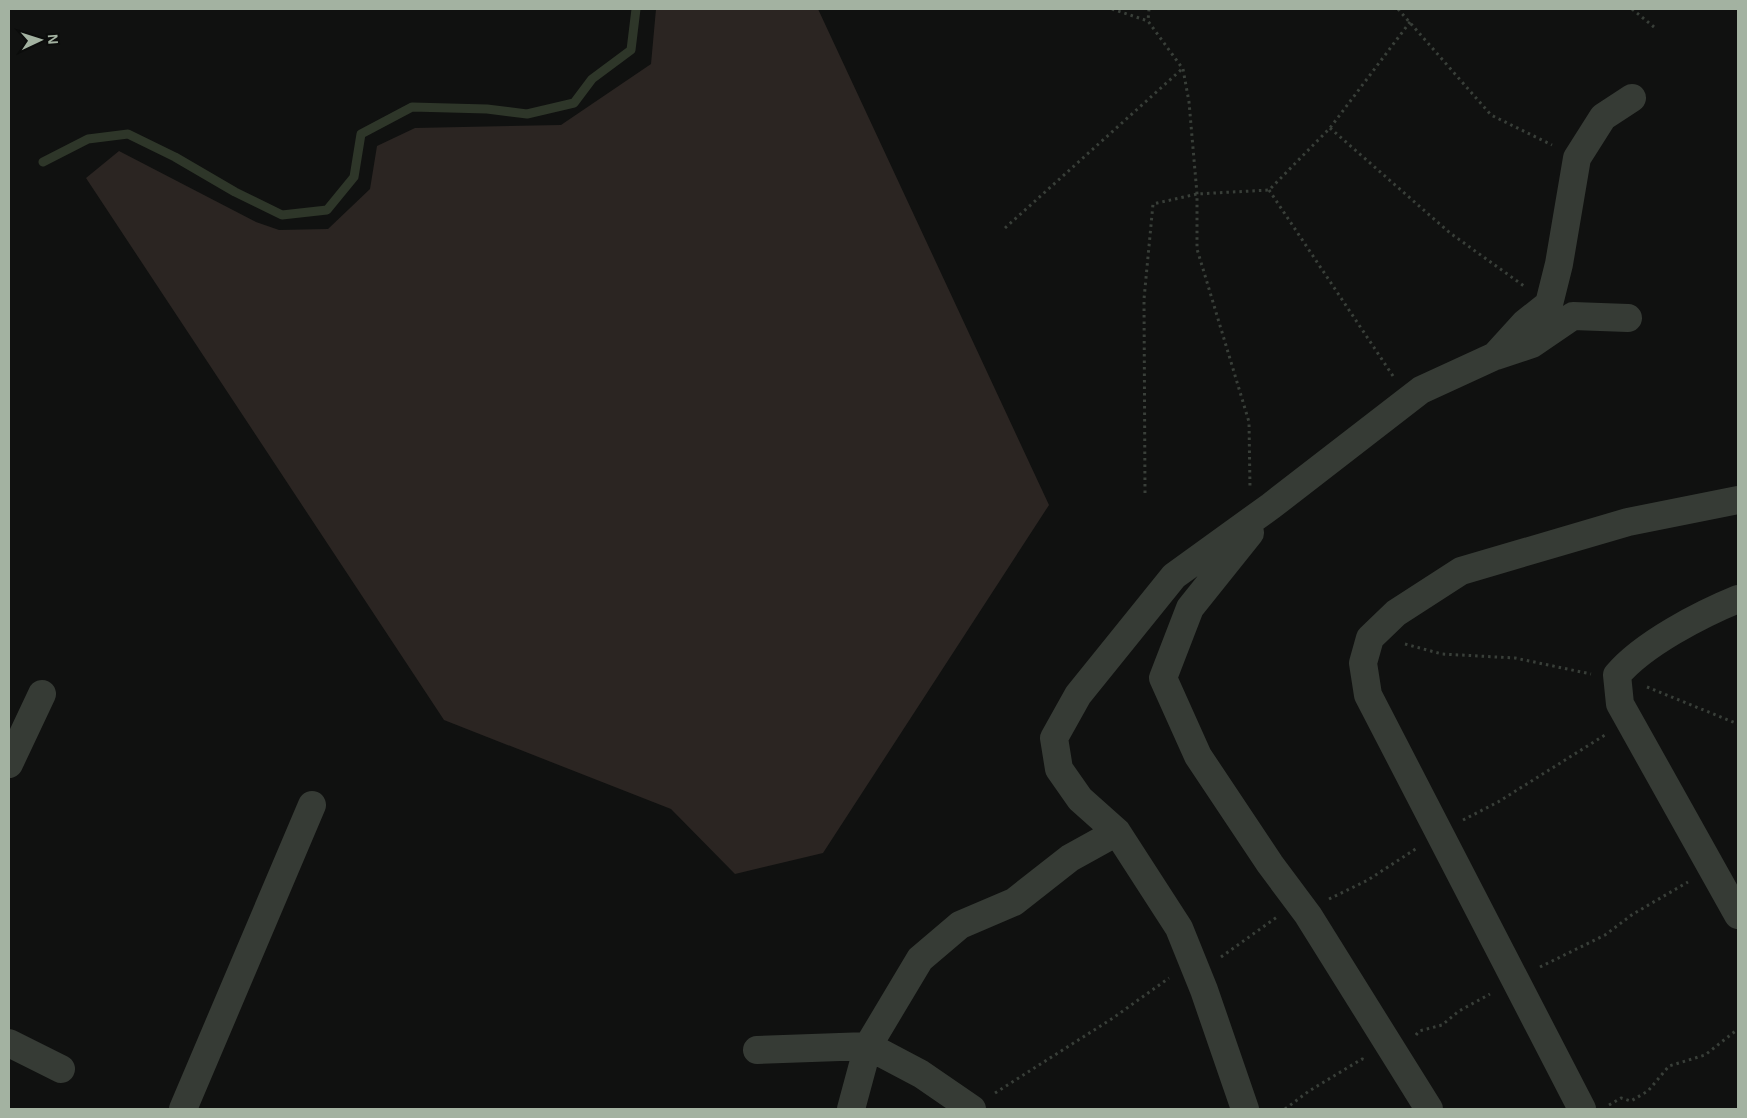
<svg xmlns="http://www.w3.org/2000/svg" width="1747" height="1118" font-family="Arial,sans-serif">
	<rect width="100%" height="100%" fill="#101110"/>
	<path fill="#2b2522" d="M656,9h162l231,496 -226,348 -88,21 -64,-65 -227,-89 -358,-542 33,-27 137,71 23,8 49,-1 42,-40 7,-43 38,-18 146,-3 90,-61z"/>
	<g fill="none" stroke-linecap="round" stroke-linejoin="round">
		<path stroke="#2e3629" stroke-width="9" d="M43,162l45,-23 40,-5 47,23 60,35 47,23 45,-5 27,-33 7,-43 51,-27 75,2 40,5 47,-11 18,-24 39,-29 5,-41"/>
		<path stroke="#393f39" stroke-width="3" stroke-dasharray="2.5 4" stroke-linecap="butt" d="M1112,9l36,12
			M1149,9l-1,12 35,48 6,33 8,92v55l52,173 1,66
			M1398,9l93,106 61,30
			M1632,9l22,18
			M1330,128l120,105 74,53
			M1269,190l124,186
			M1005,228l177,-159
			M1145,493l-1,-194 9,-95 44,-10 72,-4 61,-62 80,-106
			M1405,644l37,10 73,4 76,16
			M1647,687l91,37
			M1463,820l35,-18 107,-67
			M1329,899l39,-19 49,-32
			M1221,957l56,-40
			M1540,967l65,-32 28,-21 55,-32
			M1416,1035l3,-4 23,-6 17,-14 31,-17
			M995,1093l118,-75 56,-40
			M1609,1105l12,-7 10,3 17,-10 21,-25 36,-11 33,-26
			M1285,1109l24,-18 53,-32 3,1"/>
		<path stroke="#363b35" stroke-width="28" d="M1496,356l36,-12 41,-28 55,2
			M1250,533l-60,75 -27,70 35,78 72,108 38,51 121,194
			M1738,599c-37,15 -95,45 -121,76l3,29 118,211
			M9,764l33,-70
			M9,1043l52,26
			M757,1050l111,-4 53,28 51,35
			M183,1109l129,-304
			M851,1109l17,-63 52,-87 40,-34 54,-23 56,-44 47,-26
			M1245,1109l-41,-119 -25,-62 -62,-96 -37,-33 -21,-30 -5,-31 24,-43 96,-119 97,-70 150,-116 74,-34 30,-33 24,-19 10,-40 18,-106 26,-41 29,-19
			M1582,1109l-214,-414 -5,-32 7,-25 26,-25 65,-42 167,-49 110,-22"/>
	</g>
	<rect width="1747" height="1118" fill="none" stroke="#a3b2a1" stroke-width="20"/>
	<g transform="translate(40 40) rotate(86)" stroke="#0b0c0b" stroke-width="4" paint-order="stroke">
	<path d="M0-4L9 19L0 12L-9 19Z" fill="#a3b2a1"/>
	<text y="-8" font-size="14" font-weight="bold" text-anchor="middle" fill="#a3b2a1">N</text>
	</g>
</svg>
